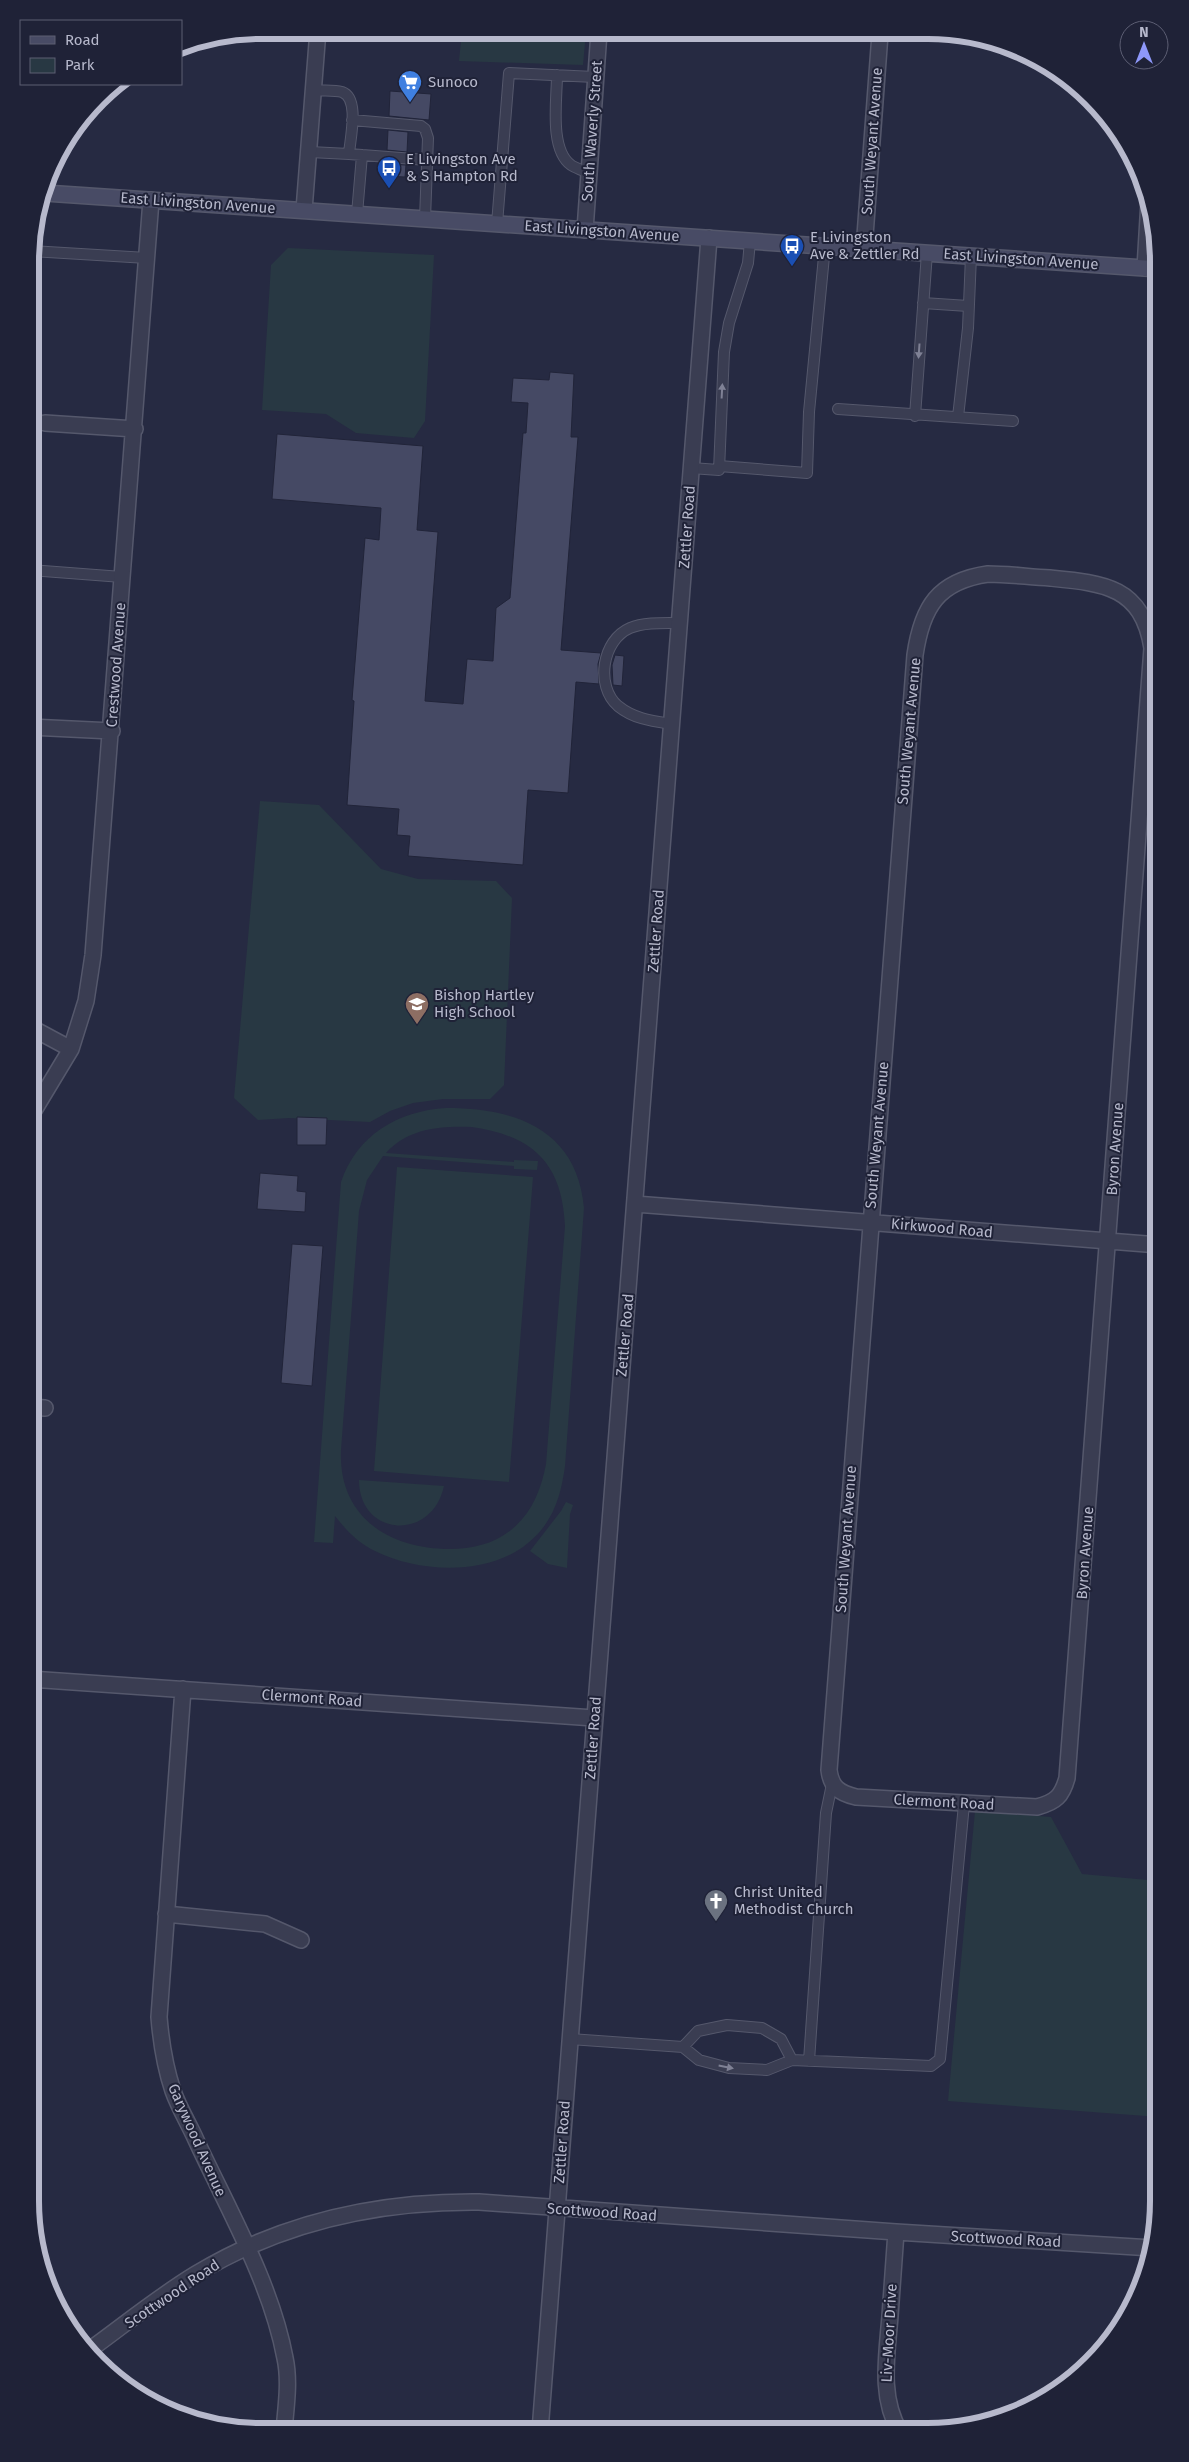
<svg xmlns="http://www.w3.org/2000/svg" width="1189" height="2462" font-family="'Fira Sans',sans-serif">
	<rect width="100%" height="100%" fill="#262a42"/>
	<path fill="#283843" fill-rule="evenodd" d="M462,31l124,1 -3,33 -124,-4z
		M288,248l146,7 -9,166 -11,17 -58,-5 -30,-19 -64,-4 9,-145z
		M260,801l59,4 62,64 37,10 78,2 16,17 -8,187 -14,14h-47l-30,4 -23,8 -20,11 -81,-4 -31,2 -24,-22z
		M446,1108c69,0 131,21 138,100l-19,258c-4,30 -12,57 -37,77 -39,33 -109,30 -153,8 -17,-8 -29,-21 -40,-35l-2,27 -19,-1 27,-360c16,-47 57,-71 105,-74zM472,1127c61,9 90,36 93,99l-19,238c-5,26 -14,49 -35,66 -17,14 -39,19 -61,19 -61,0 -112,-32 -109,-99l18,-239 8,-31 16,-24 131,10v3l23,1 1,-9 -24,-1v2l-128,-9c23,-25 54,-27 86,-26z
		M397,1167l136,10 -24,305 -135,-11z
		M359,1480l85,6c-12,56 -85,51 -85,-6z
		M566,1502l7,3 -3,9 -3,54 -19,-4 -18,-13 31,-40z
		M975,1811l76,6 31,57 77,7v236l-211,-16z"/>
	<path fill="#454964" stroke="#212439" d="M390,91l41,3 -2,26 -40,-4z
		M388,130l20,2 -1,20 -20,-2z
		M386,164l20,1 -1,12 -20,-1z
		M550,372l24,2 -3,63h7l-17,213 40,3 -3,11 1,20 -23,-2 -8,111 -40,-3 -5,75 -115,-9 2,-20 -13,-1 2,-26 -52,-4 7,-104 -2,-1 13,-162 14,2 2,-32 -109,-9 5,-65 146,12 -6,84 21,2 -13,169 38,3 4,-45 26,2 3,-53 14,-10 13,-165h3l2,-30 -17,-1 2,-24 36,2z
		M615,655l9,1 -2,30 -9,-1 -1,-20z
		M297,1117l30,1 -1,27h-29z
		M260,1173l38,3 -1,15 9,1 -1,20 -48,-3z
		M292,1244l31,2 -11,140 -31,-3z"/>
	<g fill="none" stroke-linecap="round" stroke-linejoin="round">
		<g stroke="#55586c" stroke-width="12">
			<path id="lane" d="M557,75c0,24 -8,74 14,90 4,3 12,5 17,8
				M352,120l69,6 4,3 3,9 -3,81
				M310,152l39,2c1,-15 11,-56 -7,-62 -8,-2 -19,-1 -28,-2
				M349,154l78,6
				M357,214l5,-59
				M497,224l12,-151 86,4
				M31,251l116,7
				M923,303l45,3
				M838,409l175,12
				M915,416l12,-163
				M958,417l10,-89 3,-72
				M719,466l88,7 2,-61 16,-166
				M691,468l28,2 5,-118 5,-29 19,-60 2,-22
				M30,570l92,7
				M672,724c-20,-3 -38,-5 -54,-18 -23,-20 -16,-66 12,-78 14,-6 34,-5 50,-5
				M570,2039l113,8 16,13 30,8 38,2 25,-10 -11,-21 -19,-11 -35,-3 -29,6 -15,16
				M792,2060l139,6 9,-7 24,-255
				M809,2061l17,-248 6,-29"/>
		</g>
		<g stroke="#55586c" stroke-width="18">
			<path id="street" d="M304,210l14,-180
				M585,230l14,-198
				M864,249l16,-215
				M1145,268l4,-67
				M45,423l90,6
				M988,574c21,0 41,3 62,4 53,5 92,8 102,70l-85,1130c-5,18 -11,24 -30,29l-181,-10c-17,-4 -25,-10 -27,-27l86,-1115c7,-48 23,-74 73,-81z
				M30,727l82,4
				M30,1027l41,22
				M30,1117l41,-68 15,-48 7,-46 58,-755
				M635,1204l524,41
				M30,1407l15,1
				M30,1679l564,39
				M183,1689l-24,328c2,25 6,50 14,74 6,17 16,33 23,49 32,69 75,143 89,218 5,23 1,49 -1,72
				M166,1914l99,10 36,16
				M896,2232c-2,28 -4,56 -6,84 -3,39 -11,81 10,116
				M88,2351c36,-26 70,-54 108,-77 86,-52 183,-73 283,-72l417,30 256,16
				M540,2431l169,-2193"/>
		</g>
		<g stroke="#55586c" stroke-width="18">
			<path id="secondary" d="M45,193l1114,76"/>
		</g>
		<use href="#lane" stroke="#3a3d52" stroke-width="10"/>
		<use href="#street" stroke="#3a3d52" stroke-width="15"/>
		<use href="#secondary" stroke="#484b65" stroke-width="15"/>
	</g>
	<defs><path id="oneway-solid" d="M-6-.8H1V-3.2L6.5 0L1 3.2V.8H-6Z" transform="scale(1.25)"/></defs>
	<g fill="#7f8195">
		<use href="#oneway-solid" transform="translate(919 351) rotate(94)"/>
		<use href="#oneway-solid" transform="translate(722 391) rotate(-87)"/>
		<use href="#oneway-solid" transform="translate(726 2067) rotate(11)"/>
	</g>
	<defs>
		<g id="supermarket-pin" transform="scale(1.25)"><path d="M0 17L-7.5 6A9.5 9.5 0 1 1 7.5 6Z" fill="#3f7fe0" stroke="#1f2237"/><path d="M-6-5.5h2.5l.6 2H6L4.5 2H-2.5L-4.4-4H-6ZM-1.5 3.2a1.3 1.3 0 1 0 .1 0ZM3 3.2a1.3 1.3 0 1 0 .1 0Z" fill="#fff"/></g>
		<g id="bus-pin" transform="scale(1.25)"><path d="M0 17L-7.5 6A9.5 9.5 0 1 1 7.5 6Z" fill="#1a4fb4" stroke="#1f2237"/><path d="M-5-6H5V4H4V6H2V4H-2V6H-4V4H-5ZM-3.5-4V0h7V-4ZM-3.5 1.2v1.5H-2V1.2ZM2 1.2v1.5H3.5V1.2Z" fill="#fff"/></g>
		<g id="school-pin" transform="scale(1.25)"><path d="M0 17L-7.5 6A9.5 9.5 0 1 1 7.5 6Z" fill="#8d6e63" stroke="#1f2237"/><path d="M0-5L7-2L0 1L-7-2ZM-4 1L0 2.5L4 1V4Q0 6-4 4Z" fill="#fff"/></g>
		<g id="church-pin" transform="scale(1.25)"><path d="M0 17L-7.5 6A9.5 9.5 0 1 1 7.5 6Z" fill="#6b7280" stroke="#1f2237"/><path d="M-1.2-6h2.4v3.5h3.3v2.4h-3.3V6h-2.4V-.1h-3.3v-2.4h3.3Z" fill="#fff"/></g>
	</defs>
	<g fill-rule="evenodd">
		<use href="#supermarket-pin" x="410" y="82"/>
		<use href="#bus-pin" x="389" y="168"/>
		<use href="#bus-pin" x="792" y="246"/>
		<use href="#school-pin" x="417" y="1004"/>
		<use href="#church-pin" x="716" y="1901"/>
	</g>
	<g text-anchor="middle" stroke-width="4" stroke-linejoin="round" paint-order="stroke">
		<g font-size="15" fill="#b7b9cc" stroke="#1f2237" text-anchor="start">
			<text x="428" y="87">Sunoco</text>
			<text x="406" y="164">E Livingston Ave<tspan x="406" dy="17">&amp; S Hampton Rd</tspan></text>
			<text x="810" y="242">E Livingston<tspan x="810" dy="17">Ave &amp; Zettler Rd</tspan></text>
			<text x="434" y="1000">Bishop Hartley<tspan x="434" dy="17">High School</tspan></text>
			<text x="734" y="1897">Christ United<tspan x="734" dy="17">Methodist Church</tspan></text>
		</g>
		<g font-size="15" fill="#b7b9cc" stroke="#1f2237">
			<text transform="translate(592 131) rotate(-86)" y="5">South Waverly Street</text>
			<text transform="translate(872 141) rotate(-86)" y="5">South Weyant Avenue</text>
			<text transform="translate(198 203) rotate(4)" y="5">East Livingston Avenue</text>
			<text transform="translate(602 231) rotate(4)" y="5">East Livingston Avenue</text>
			<text transform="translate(1021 259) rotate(4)" y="5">East Livingston Avenue</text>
			<text transform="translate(687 527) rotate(-86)" y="5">Zettler Road</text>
			<text transform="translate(116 665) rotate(-86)" y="5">Crestwood Avenue</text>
			<text transform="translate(909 731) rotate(-85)" y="5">South Weyant Avenue</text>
			<text transform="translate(656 931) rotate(-86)" y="5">Zettler Road</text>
			<text transform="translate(877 1135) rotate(-85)" y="5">South Weyant Avenue</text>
			<text transform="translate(1115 1149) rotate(-86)" y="5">Byron Avenue</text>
			<text transform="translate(942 1228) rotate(5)" y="5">Kirkwood Road</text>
			<text transform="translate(625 1335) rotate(-85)" y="5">Zettler Road</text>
			<text transform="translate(846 1539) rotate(-86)" y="5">South Weyant Avenue</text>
			<text transform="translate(1085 1553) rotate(-86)" y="5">Byron Avenue</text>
			<text transform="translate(312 1698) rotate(4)" y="5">Clermont Road</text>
			<text transform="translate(593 1738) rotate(-86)" y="5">Zettler Road</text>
			<text transform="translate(944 1802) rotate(3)" y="5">Clermont Road</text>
			<text transform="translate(197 2140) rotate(66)" y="5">Garywood Avenue</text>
			<text transform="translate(562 2142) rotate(-86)" y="5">Zettler Road</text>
			<text transform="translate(602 2212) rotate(4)" y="5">Scottwood Road</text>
			<text transform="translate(1006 2239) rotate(3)" y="5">Scottwood Road</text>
			<text transform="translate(172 2294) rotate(-34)" y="5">Scottwood Road</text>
			<text transform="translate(889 2333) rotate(-87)" y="5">Liv-Moor Drive</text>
		</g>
	</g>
	<path d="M0 0H1189V2462H0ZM261 39H928A222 222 0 0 1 1150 261V2201A222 222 0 0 1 928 2423H261A222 222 0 0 1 39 2201V261A222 222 0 0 1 261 39Z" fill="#1f2237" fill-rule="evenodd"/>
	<path fill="none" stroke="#b7b9cc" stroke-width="6" d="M261 39H928A222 222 0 0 1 1150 261V2201A222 222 0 0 1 928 2423H261A222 222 0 0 1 39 2201V261A222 222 0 0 1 261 39Z"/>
	<rect x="20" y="20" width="162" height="65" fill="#1f2237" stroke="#5c5e73"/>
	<rect x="30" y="36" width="25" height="8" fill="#484b65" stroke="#5c5e73"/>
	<text x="65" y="45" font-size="15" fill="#b7b9cc">Road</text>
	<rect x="30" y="58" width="25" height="15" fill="#283843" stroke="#5c5e73"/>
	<text x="65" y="70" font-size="15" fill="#b7b9cc">Park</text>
	<g transform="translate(1144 45)"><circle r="24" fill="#1f2237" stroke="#5c5e73"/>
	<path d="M0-4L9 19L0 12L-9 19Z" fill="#8e98fa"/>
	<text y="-8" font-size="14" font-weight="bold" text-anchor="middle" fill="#b7b9cc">N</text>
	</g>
</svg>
